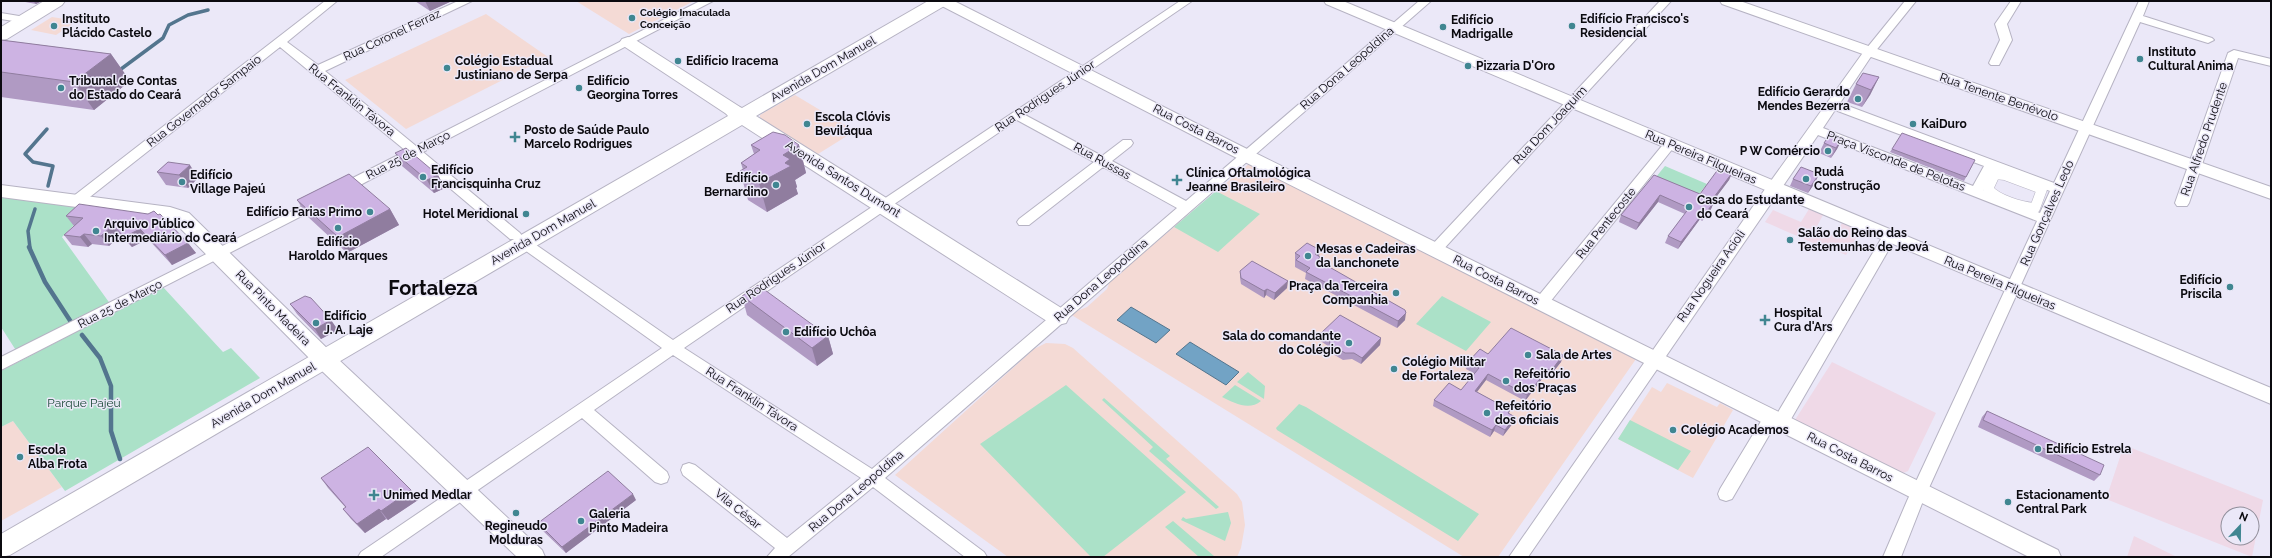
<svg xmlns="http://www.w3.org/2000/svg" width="2272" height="558" font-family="Raleway,sans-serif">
	<rect width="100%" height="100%" fill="#ebe8f8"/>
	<path fill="#efd9e7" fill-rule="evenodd" d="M1809,209l14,6 -7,13 18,8 8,-13 18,8 -14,24 -18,-8 -1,2 -62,-27 8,-12 28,12z
		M1832,362l104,51 -28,58 -7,3 -106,-54z
		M2124,445l139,55 -11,57 -146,-58zM2228,514h24v24h-24z
		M2134,536l43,21h-50z"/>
	<path fill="#f4dad5" d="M576,1h118l-65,33z
		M486,14l62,43 -142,72 -61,-49z
		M52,17l25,4 -21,14 -25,-5z
		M795,95l60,36 -37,23 -58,-36v-3z
		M1250,163l386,196 -138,198h-34l-394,-243 17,-7 20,-18 3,-8z
		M1046,343l19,1 8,4 164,146 5,8 3,23 -4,23 -4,9h-229l-113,-82 139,-126z
		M1667,383l50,24 3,-4 13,7 -40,68 -75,-39 34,-52 9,5z
		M13,421l49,66 -61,34v-94z"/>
	<path fill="#abe1c8" d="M1665,166l42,18 -9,11 -42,-18z
		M1216,191l44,23 -42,38 -44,-25z
		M1,197l89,12 -28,28 49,68 -94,47 -16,-25z
		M163,287l60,65 8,-4 29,30 -195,113 -52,-70 -12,6v-56z
		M1442,296l49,26 -25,29 -50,-27z
		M1248,372l17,14 -1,13 -27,-17z
		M1066,385l120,107 -83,65h-12l-111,-113z
		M1235,385l26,16c-12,10 -27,2 -39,-4z
		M1104,398l66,58 -4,3 53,48 -3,2 -67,-58 4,-4 -51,-47z
		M1299,404l7,3 173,107 -21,27 -181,-111 -1,-2z
		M1630,420l61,31 -13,19 -60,-31z
		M1228,512l3,11 -6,18 -44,-21 2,-3 3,2z
		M1173,521l41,35 -15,1 -34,-30z"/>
	<path fill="#72a3c5" stroke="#53758e" d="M1131,307l39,23 -14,13 -39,-23z
		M1190,342l49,30 -13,13 -50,-31z"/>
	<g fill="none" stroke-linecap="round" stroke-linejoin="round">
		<path stroke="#53758e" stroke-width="3.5" d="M117,72l46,-34 6,-13 19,-10 20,-5
			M47,129l-22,25 8,8 20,4 -5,20
			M30,248l-2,-17 7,-22"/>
		<path stroke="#53758e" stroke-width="4.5" d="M29,247l16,35 26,40
			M82,335l18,23 11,28v45l9,28"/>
		<g stroke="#b6b3c3" stroke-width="11">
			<path id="pedestrian" d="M1995,174l10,1 37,14 -7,19c-14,-1 -38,-8 -47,-19z"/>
		</g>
		<g stroke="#b6b3c3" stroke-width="2">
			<path id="minor" d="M325,1h12l-50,41 31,23 140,-64h14l-147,70 91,75 284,-145h13l-290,151 97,81 2,3 -2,3h-10l-97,-82 -66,35h-10l-2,-3 2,-3 69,-35 -126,-104 -199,157h-10l-2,-3 2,-3z
				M1180,1h12l-167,114 77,41 21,-16h8l2,3 -2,3 -19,15 74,40 233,-200h12l-546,477 99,74 3,5h-22l-92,-70 -85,70h-21l8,-9 -92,-73 -2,-5 2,-5 6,-2 6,2 92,73 74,-60 -188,-123 -79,55 73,62 2,5 -2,5 -6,2 -6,-2 -73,-64 -201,139h-23l3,-5 301,-204 -143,-102 -2,-3 2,-3h10l144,100zM1017,120l77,42 -75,57 -2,3 2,3h10l74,-58 74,41 -305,261 -188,-121z
				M1660,1h11l-231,252h-10l-2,-3 2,-3z
				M1905,1h11l-46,57 -30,45 214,80 85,-182h10l-6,15 69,22 2,2 -6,3 -68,-21 -217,479 -22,56h-18l24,-56 130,-280 -219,-86 -290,422h-19l254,-365 99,-138zM1835,110l149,56 -11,20 -150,-58zM1994,170l56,21 -10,22 -57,-23z
				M2011,1h10l-14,23 5,16 -13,25h-8l-2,-2 11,-23 -5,-16z
				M1,13l24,4 6,3 -6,3 -24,-4z
				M2234,50l37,9v7l-33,-8 -49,145 -2,3h-10l-2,-3 53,-150z
				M1670,140l6,4 -2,3 -128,160h-10l-2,-4 2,-4 130,-158z
				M320,197l5,1 2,3 -2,3 -324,166v-13z
				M1889,232l7,5 -109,189 -6,2 -6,-3 -43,74 -6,2 -6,-2 -2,-5 2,-5 46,-76 5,-2 6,3 107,-180z"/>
		</g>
		<g stroke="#b6b3c3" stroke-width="2">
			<path id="tertiary" d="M936,1h18l287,145 817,404 3,7h-32l-800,-403 -291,-150z
				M1324,1h19l928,387v16l-945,-400z
				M1720,1h20l531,186v12l-549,-195z"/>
		</g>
		<g stroke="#b6b3c3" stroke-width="2">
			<path id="secondary" d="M628,37l6,2 106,68 3,4 -3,4h-12l-106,-70 -2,-3 2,-3z
				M1,185l169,22 19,6 150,147 203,190 3,7h-28l-194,-185 -148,-149 -8,-4 -166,-22z"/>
		</g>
		<g stroke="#b6b3c3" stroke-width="2">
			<path id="primary" d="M44,1h21l-3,4 -55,34 -6,1v-13z
				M928,1h21l-3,4 -190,111 310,195 3,6 -3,6 -8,2 -8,-2 -308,-198 -732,430 -9,2v-23l727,-418 -4,-5 3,-4 7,-2 8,3z"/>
		</g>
		<use href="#pedestrian" stroke="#fff" stroke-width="10"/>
		<use href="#minor" fill="#fff" fill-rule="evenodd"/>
		<use href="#tertiary" fill="#fff" fill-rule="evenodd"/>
		<use href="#secondary" fill="#fff" fill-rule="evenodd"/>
		<use href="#primary" fill="#fff" fill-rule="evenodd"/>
	</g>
	<path fill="#b09ac3" d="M20,1h22l-6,3z
		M415,1h37l-22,10z
		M1,40l110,14 19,27 -36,29 -93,-13z
		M1879,77l-9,18 -8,12 -15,-5 9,-18z
		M1842,139l-5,10 -6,9 -12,-5 5,-10z
		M751,145h48l7,28 -11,7 2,7 -1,1 2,6 -31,18 -19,-12 -8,-29 3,-1 -2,-7 13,-9z
		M1892,149l83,11 -11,21 -74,-29z
		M395,153l43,22 7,13 -11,5 -32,-27z
		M168,162l30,16 -10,10 -22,-3 -9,-13z
		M1732,173l-3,7 -16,21 1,1 -3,7 -9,12 -2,-2 -22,30 -13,-6 3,-7 17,-22 -27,-12 -22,28 -17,-8 2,-7 33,-40 46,19z
		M1793,179l23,2 -8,12 -18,-7z
		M297,200l93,9 9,16 -52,28 -40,-37z
		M79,204l109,39 8,10 -24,12 -24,-26 -16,8 -12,-12 -11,11 -17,-2 -4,3 -16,-2 -8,-10 10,-9 -8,-10z
		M1295,253l25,4 -1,4 86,59 -8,8 -92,-49 1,-6 -11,-6z
		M1240,271l47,17 -13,12 -8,-5 -2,3 -23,-14 -1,-6z
		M742,296l86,40 5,18 -16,12 -70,-51z
		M290,304l48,26 -17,9 -24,-25z
		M1320,334l61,4 -1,7 -19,19 -9,-5 -9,1 -15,-9v-5l-9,-6z
		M1488,354l75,1 -2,7 -12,15 -4,-2 -20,26 -39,-21 -9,12 33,18 -1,3 6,4 -2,6 -10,13 -9,-5 -4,6 -57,-31 1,-6 27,-10 14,-16 -9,-5 2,-7z
		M1987,411l113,64 -6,6 -116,-54 4,-10z
		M321,478l97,22 -30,20 -2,-1 -21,14 -14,-14 -8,-10 3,-1 -18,-20z
		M636,500l-70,53 -24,-23 -4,-7z"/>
	<path fill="#907d9f" d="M33,1h9l-6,3z
		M425,1h27l-22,10z
		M111,54l19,27 -36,29 -20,-28z
		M1879,77l-9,18 -8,12 9,-17z
		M1842,139l-5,10 -6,9 5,-10z
		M799,145l7,28 -11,7 2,7 -1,1 2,6 -31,18 -8,-29 24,-28z
		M190,165l8,13 -10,10 -9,-13z
		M1732,173l-3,7 -21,28 3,-7z
		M1819,174l-3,7 -8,12 3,-7z
		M438,175l7,13 -11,5 -7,-13z
		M1660,195l-2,7 -22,28 3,-7z
		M1714,202l-3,7 -9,12 3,-7z
		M390,209l9,16 -52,28 -9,-16z
		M1703,213l-3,6 -22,30 3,-7z
		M113,225l7,10 -11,11 -8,-10z
		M140,229l8,10 -16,8 -8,-10z
		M84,234l8,10 -4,3 -8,-10z
		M188,243l8,10 -24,12 -7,-10z
		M1320,250l-1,7 -4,-3z
		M1288,281l-1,7 -13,12 1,-7z
		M1267,289l-1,6 -2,3v-7z
		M1406,313l-1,7 -8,8 1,-7z
		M331,320l7,10 -17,9 -6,-10z
		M828,336l5,18 -16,12 -5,-18z
		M1381,338l-1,7 -19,19 1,-6z
		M1563,355l-2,7 -12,15 2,-6z
		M1548,369l-3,6 -20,26 2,-6z
		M1488,374l-2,6 -13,17 2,-6z
		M1515,417l-2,6 -10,13 2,-6z
		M1496,425l-2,6 -4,6 2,-7z
		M411,490l7,10 -30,20 -7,-9z
		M633,494l3,6 -70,53 -4,-6z
		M379,509l7,10 -21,14 -8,-9z"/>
	<path fill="#cdb3e3" stroke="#907d9f" d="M1,40l110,14 -37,28 -73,-10z
		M1863,73l16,4 -8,13 -15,-6z
		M773,132l12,3 14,10 -16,10 7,4 -5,4 6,3 -32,17 -19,-12 7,-4 -6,-4 19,-13 -9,-5z
		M1902,133l73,27 -9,17 -74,-28z
		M1830,134l12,5 -6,9 -12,-5z
		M406,148l32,27 -11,5 -32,-27z
		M168,162l22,3 -11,10 -22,-3z
		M1801,167l18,7 -8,12 -18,-7z
		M1719,168l13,5 -21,28 3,1 -9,12 -2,-1 -22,29 -13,-6 21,-28 -29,-13 -21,28 -18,-8 33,-40 46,19z
		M349,174l41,35 -52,28 -41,-37z
		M79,204l69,10 6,-3 4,4 2,-1 28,29 -23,12 -25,-26 -16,8 -11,-12 -12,11 -17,-2 -4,3 -16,-2 19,-17 -17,-2z
		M1307,243l13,7 -5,4 5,3 -3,3 88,50 1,3 -8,8 -92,-49 4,-4 -14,-8 4,-4 -5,-3z
		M1252,261l36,20 -13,12 -8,-4 -3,2 -23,-13 -1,-7z
		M758,285l70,51 -16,12 -70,-52z
		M305,296l6,2 20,22 -16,9 -25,-25z
		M1340,315l41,23 -19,20 -8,-5h-9l-15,-9 -1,-5 -9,-5z
		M1511,328l52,27 -12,16 -3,-2 -21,26 -39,-21 -13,17 35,19 -2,3 7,4 -10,13 -9,-5 -4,5 -58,-30 15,-17 12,7 18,-22 -11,-6 12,-13 8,5z
		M1987,411l117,54 -4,10 -117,-55z
		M368,447l43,43 -30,21 -2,-2 -22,15 -14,-15 3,-2 -25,-29z
		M608,471l25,23 -71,53 -24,-24z"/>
	<g fill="#408691" stroke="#ebe8f8" stroke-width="1.5">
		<circle cx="632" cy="18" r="4"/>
		<circle cx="54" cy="26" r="4"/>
		<circle cx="1572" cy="26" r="4"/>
		<circle cx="1443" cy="27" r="4"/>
		<circle cx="2140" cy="59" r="4"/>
		<circle cx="678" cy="61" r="4"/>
		<circle cx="1468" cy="66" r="4"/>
		<circle cx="447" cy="68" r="4"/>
		<circle cx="61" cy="88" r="4"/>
		<circle cx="579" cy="88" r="4"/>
		<circle cx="1858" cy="99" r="4"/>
		<circle cx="807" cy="124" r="4"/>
		<circle cx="1913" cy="124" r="4"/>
		<path d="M513 131h4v4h4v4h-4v4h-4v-4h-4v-4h4z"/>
		<circle cx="1828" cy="151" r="4"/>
		<circle cx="423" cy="177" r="4"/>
		<circle cx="1806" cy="179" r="4"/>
		<path d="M1175 174h4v4h4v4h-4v4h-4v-4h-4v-4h4z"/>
		<circle cx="182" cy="182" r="4"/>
		<circle cx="776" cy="185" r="4"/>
		<circle cx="1689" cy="207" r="4"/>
		<circle cx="370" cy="212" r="4"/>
		<circle cx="526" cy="214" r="4"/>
		<circle cx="338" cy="228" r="4"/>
		<circle cx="96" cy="231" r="4"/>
		<circle cx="1790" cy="240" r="4"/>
		<circle cx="1308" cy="256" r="4"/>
		<circle cx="2230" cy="287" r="4"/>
		<circle cx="1396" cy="293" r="4"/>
		<path d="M1763 314h4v4h4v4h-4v4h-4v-4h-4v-4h4z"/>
		<circle cx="316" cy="323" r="4"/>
		<circle cx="786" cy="332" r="4"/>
		<circle cx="1349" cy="343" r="4"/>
		<circle cx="1528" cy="355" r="4"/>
		<circle cx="1394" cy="369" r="4"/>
		<circle cx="1506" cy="381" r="4"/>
		<circle cx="1487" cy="413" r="4"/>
		<circle cx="1673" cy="430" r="4"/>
		<circle cx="2038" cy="449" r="4"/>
		<circle cx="20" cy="457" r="4"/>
		<path d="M372 489h4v4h4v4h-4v4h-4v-4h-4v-4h4z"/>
		<circle cx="2008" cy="502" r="4"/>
		<circle cx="516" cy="513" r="4"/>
		<circle cx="581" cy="521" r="4"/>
	</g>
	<g text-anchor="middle" stroke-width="3" stroke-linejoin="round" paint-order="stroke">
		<g font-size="10" font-weight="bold" fill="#0b0a0f" stroke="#ebe8f8" text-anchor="start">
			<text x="640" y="16">Colégio Imaculada<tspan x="640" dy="12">Conceição</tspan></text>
		</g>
		<g font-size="12" font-weight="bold" fill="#0b0a0f" stroke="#ebe8f8" text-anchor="start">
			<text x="62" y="23">Instituto<tspan x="62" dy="14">Plácido Castelo</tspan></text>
			<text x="1580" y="23">Edifício Francisco's<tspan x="1580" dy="14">Residencial</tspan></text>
			<text x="1451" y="24">Edifício<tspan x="1451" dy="14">Madrigalle</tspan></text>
			<text x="2148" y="56">Instituto<tspan x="2148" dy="14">Cultural Anima</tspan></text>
			<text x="455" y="65">Colégio Estadual<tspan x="455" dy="14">Justiniano de Serpa</tspan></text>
			<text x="686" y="65">Edifício Iracema</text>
			<text x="1476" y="70">Pizzaria D'Oro</text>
			<text x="69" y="85">Tribunal de Contas<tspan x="69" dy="14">do Estado do Ceará</tspan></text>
			<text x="587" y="85">Edifício<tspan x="587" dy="14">Georgina Torres</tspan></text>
			<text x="1850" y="96" text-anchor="end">Edifício Gerardo<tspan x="1850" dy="14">Mendes Bezerra</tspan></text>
			<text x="815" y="121">Escola Clóvis<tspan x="815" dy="14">Beviláqua</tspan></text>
			<text x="1921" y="128">KaiDuro</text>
			<text x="524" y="134">Posto de Saúde Paulo<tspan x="524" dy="14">Marcelo Rodrigues</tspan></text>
			<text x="1820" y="155" text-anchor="end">P W Comércio</text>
			<text x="431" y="174">Edifício<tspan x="431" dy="14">Francisquinha Cruz</tspan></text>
			<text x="1814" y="176">Rudá<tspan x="1814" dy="14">Construção</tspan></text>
			<text x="1186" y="177">Clínica Oftalmológica<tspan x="1186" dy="14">Jeanne Brasileiro</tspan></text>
			<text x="190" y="179">Edifício<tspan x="190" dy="14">Village Pajeú</tspan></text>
			<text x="768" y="182" text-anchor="end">Edifício<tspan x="768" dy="14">Bernardino</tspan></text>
			<text x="1697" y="204">Casa do Estudante<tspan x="1697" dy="14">do Ceará</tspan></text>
			<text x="362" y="216" text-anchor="end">Edifício Farias Primo</text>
			<text x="518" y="218" text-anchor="end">Hotel Meridional</text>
			<text x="104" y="228">Arquivo Público<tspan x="104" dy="14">Intermediário do Ceará</tspan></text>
			<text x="1798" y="237">Salão do Reino das<tspan x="1798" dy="14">Testemunhas de Jeová</tspan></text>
			<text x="338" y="246" text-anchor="middle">Edifício<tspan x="338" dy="14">Haroldo Marques</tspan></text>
			<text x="1316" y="253">Mesas e Cadeiras<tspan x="1316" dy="14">da lanchonete</tspan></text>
			<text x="2222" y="284" text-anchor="end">Edifício<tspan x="2222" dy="14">Priscila</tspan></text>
			<text x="1388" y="290" text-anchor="end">Praça da Terceira<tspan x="1388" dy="14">Companhia</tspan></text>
			<text x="1774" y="317">Hospital<tspan x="1774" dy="14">Cura d'Ars</tspan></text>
			<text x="324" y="320">Edifício<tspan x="324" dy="14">J. A. Laje</tspan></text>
			<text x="794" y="336">Edifício Uchôa</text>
			<text x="1341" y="340" text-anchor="end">Sala do comandante<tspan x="1341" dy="14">do Colégio</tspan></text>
			<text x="1536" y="359">Sala de Artes</text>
			<text x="1402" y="366">Colégio Militar<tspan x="1402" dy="14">de Fortaleza</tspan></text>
			<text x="1514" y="378">Refeitório<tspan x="1514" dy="14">dos Praças</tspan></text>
			<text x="1495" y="410">Refeitório<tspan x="1495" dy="14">dos oficiais</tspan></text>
			<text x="1681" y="434">Colégio Academos</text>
			<text x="2046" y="453">Edifício Estrela</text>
			<text x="28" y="454">Escola<tspan x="28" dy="14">Alba Frota</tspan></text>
			<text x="383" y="499">Unimed Medlar</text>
			<text x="2016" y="499">Estacionamento<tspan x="2016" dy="14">Central Park</tspan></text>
			<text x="589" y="518">Galeria<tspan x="589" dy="14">Pinto Madeira</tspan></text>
			<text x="516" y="530" text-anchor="middle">Regineudo<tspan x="516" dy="14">Molduras</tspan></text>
		</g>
		<g font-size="12" fill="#0b0a0f" stroke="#ebe8f8">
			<text transform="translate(392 35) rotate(-25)" y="4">Rua Coronel Ferraz</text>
			<text transform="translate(1347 68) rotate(-41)" y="4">Rua Dona Leopoldina</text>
			<text transform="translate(823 69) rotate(-30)" y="4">Avenida Dom Manuel</text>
			<text transform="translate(1045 96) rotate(-34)" y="4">Rua Rodrigues Júnior</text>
			<text transform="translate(1999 97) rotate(19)" y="4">Rua Tenente Benévolo</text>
			<text transform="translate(352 100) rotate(39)" y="4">Rua Franklin Távora</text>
			<text transform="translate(204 101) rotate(-38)" y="4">Rua Governador Sampaio</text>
			<text transform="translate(1550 125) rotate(-47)" y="4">Rua Dom Joaquim</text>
			<text transform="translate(1196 129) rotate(27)" y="4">Rua Costa Barros</text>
			<text transform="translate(2204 139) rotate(-71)" y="4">Rua Alfredo Prudente</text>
			<text transform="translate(408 155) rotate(-27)" y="4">Rua 25 de Março</text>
			<text transform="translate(1701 157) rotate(23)" y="4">Rua Pereira Filgueiras</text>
			<text transform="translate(1102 161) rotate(29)" y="4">Rua Russas</text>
			<text transform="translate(1896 161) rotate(21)" y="4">Praça Visconde de Pelotas</text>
			<text transform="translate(843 179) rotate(32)" y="4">Avenida Santos Dumont</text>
			<text transform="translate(2047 213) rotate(-66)" y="4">Rua Gonçalves Ledo</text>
			<text transform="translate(1606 223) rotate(-51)" y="4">Rua Pentecoste</text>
			<text transform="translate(543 232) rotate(-30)" y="4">Avenida Dom Manuel</text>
			<text transform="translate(1711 276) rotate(-55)" y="4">Rua Nogueira Acioli</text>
			<text transform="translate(776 277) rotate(-34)" y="4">Rua Rodrigues Júnior</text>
			<text transform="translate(1101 280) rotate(-41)" y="4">Rua Dona Leopoldina</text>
			<text transform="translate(1496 280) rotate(27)" y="4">Rua Costa Barros</text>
			<text transform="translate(2000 283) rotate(23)" y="4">Rua Pereira Filgueiras</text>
			<text transform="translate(120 304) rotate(-27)" y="4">Rua 25 de Março</text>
			<text transform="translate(273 308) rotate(45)" y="4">Rua Pinto Madeira</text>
			<text transform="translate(263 395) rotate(-30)" y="4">Avenida Dom Manuel</text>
			<text transform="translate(752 399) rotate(33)" y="4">Rua Franklin Távora</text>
			<text transform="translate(1850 457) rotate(27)" y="4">Rua Costa Barros</text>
			<text transform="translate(856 491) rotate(-40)" y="4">Rua Dona Leopoldina</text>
			<text transform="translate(738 509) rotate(39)" y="4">Vila César</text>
		</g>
		<g font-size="12" fill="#194836" stroke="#ebe8f8">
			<text x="84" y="407">Parque Pajeú</text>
		</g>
		<g font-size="20" font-weight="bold" fill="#0b0a0f" stroke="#ebe8f8">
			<text x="433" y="295">Fortaleza</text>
		</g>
	</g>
	<rect width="2272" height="558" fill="none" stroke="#0b0a0f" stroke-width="4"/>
	<g transform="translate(2240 526) rotate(22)"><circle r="19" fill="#ebe8f8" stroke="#918f9b"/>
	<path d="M0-3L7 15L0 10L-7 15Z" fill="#408691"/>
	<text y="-6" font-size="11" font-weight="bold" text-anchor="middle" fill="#0b0a0f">N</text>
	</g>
</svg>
